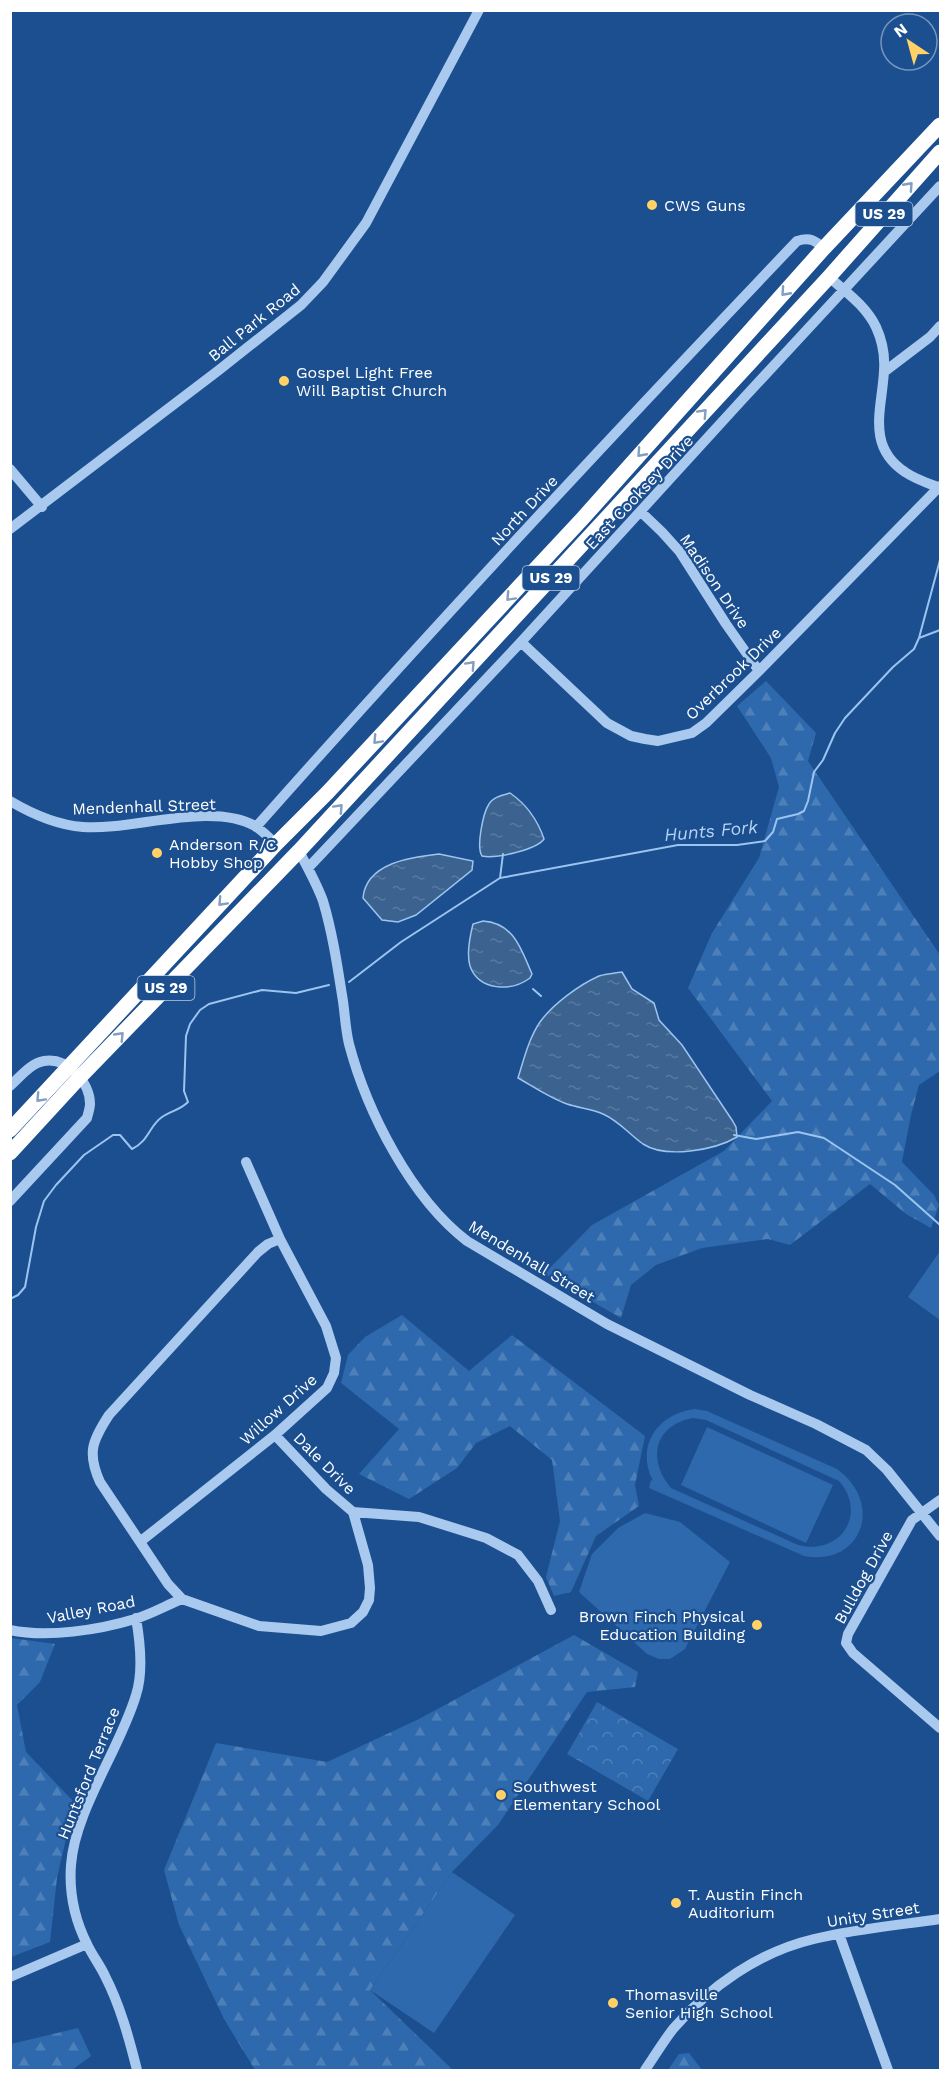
<svg xmlns="http://www.w3.org/2000/svg" width="951" height="2081" font-family="'Work Sans',sans-serif">
	<defs>
		<pattern id="forest-firs" width="22" height="20" patternUnits="userSpaceOnUse" patternTransform="scale(1.5)"><rect width="22" height="20" fill="#2e69ad"/><path d="M5 1l3.5 6h-7zM16 11l3.5 6h-7z" fill="#4d80b9"/></pattern>
		<pattern id="park-crowns" width="20" height="18" patternUnits="userSpaceOnUse" patternTransform="scale(1.5)"><rect width="20" height="18" fill="#2e69ad"/><path d="M2 6a3 3 0 1 1 6 0M12 15a3 3 0 1 1 6 0" fill="none" stroke="#4d80b9"/></pattern>
		<pattern id="water-ripples" width="26" height="14" patternUnits="userSpaceOnUse" patternTransform="scale(1.5)"><rect width="26" height="14" fill="#3c6290"/><path d="M2 4q2-2 4 0t4 0M15 11q2-2 4 0t4 0" fill="none" stroke="#597aa1"/></pattern>
	</defs>
	<rect width="100%" height="100%" fill="#1b4f8f"/>
	<path fill="#2e69ad" fill-rule="evenodd" d="M940,1251v69l-32,-23z
		M695,1409l12,2 130,58c48,35 24,98 -33,87l-155,-68 2,-8 2,1c-18,-35 5,-68 42,-72zM693,1418l13,2 133,61c29,33 1,75 -41,64l-127,-57c-24,-28 -17,-63 22,-70z
		M707,1427l126,58 -27,58 -125,-58z
		M645,1513l35,9 50,40 -45,87 -15,10h-11l-12,-5 -68,-62 13,-38 26,-26z
		M452,1872l63,43 -81,118 -64,-43z"/>
	<path fill="url(#forest-firs)" d="M766,681l50,52 -8,28 132,194v116l-21,14 -8,30 -9,47 32,33 5,10 -8,23 -25,-14 -36,-30 -80,61 -22,-6 -66,9 -46,17 -25,20 -10,33 -77,-44 48,-49 132,-74 48,-50 -84,-113 24,-55 47,-75 20,-71 -8,-29 -34,-52z
		M402,1315l67,56 43,-36 133,101 -10,49 4,21 -43,30 -25,56 -17,4 -8,-19 14,-56 -8,-61 -42,-34 -34,17 -19,25 -48,31 -50,-25 40,-45 -58,-46 7,-28 17,-18z
		M574,1635l64,37 -3,15 -48,5 -89,133 -46,47 -82,118 83,80h-198l-31,-51 -45,-94 -15,-55 52,-127 111,19 92,-43z
		M11,1638l44,6 -15,38 -23,23 9,47 47,49 -3,20 -13,57 -7,64 -39,15z
		M78,2028l13,28 -19,14h-61v-26z
		M689,2053l13,17h-34l11,-16z"/>
	<path fill="url(#park-crowns)" d="M597,1702l81,47 -30,52 -81,-47z"/>
	<path fill="url(#water-ripples)" stroke="#9cc4f0" stroke-width="1.5" d="M510,793c16,11 28,28 34,46 -8,11 -49,20 -62,17 -6,-9 1,-43 7,-52 4,-7 14,-9 21,-11z
		M439,854l34,7 -1,9 -56,45 -18,7 -16,-2 -19,-22c3,-35 48,-41 76,-44z
		M483,921c31,2 38,28 49,53l-2,4c-19,14 -51,13 -60,-12 -4,-13 0,-30 3,-42z
		M622,972l10,17 22,14 5,17 23,25 50,75 4,7 1,10c-22,13 -71,22 -94,7 -14,-10 -24,-23 -40,-30 -11,-5 -24,-6 -36,-10 -17,-6 -33,-17 -49,-26 6,-19 11,-40 22,-56 13,-18 39,-37 59,-46 7,-2 16,-3 23,-4z"/>
	<g fill="none" stroke-linecap="round" stroke-linejoin="round">
		<path stroke="#9cc4f0" stroke-width="2" d="M919,638l21,-8
			M500,878l3,-24
			M349,982l52,-40 99,-64 178,-33h59l28,-4 8,-9 4,-13 21,-5 6,-3 4,-10 6,-29 9,-12 12,-27 10,-15 48,-51 21,-18 5,-11 21,-78
			M533,989l8,7
			M734,1135l22,4 42,-7 26,6 71,47 45,40
			M10,1299l8,-4 7,-8 11,-60 8,-26 12,-16 28,-30 29,-20h7l12,14c17,-8 17,-23 30,-32 9,-6 18,-7 26,-15l-4,-11 2,-55 4,-12 10,-14 9,-6 53,-14 34,3 33,-8"/>
		<path stroke="#a9c9ee" stroke-width="10" d="M829,277c17,15 37,29 47,50 6,13 9,30 8,44 -2,38 -18,75 21,101 10,7 22,11 33,15
			M884,372l46,-35 10,-11
			M10,469l32,38
			M641,512l21,20 18,20 46,72 33,47
			M10,529l209,-159 82,-65 22,-23 43,-59 113,-213
			M521,642l86,81 24,13 14,3 13,2 34,-8 14,-10 53,-52 181,-185
			M10,801c22,13 47,24 73,26 48,4 128,-26 172,-1 7,4 14,12 21,18
			M256,827c176,-199 358,-394 541,-586 13,-4 17,-1 27,7
			M299,851c8,16 18,33 24,50 9,30 14,62 19,94 3,16 3,33 7,49 18,68 62,154 118,197l140,83 143,71 66,29 50,26 21,20 53,66
			M308,868l213,-226 220,-241 199,-215
			M10,1086c10,-9 21,-23 34,-25 23,-4 46,21 46,43 0,4 -2,10 -3,14l-77,83
			M280,1239l-12,5 -10,8 -149,163c-17,26 -22,38 -9,67l68,102 14,15 77,27 62,5 30,-8 12,-11 6,-12 1,-12 -2,-23 -15,-53
			M275,1435l51,54 27,23
			M940,1500l-28,20 -64,114 -2,9 7,10 87,75
			M353,1512l66,5 67,21 32,17 20,26 13,29
			M141,1541l134,-106 52,-47 7,-15 2,-15 -10,-32 -46,-87 -34,-77
			M136,1618c4,23 7,56 0,77 -16,54 -61,115 -65,170 -2,27 4,55 16,79 5,11 13,21 18,32 15,29 24,62 32,94
			M10,1630c37,8 89,0 125,-11 16,-5 32,-14 47,-20
			M839,1934l49,136
			M10,1977l77,-33
			M645,2070c9,-13 18,-28 28,-41 37,-43 86,-77 141,-90 41,-10 85,-14 126,-20"/>
		<path stroke="#fff" stroke-width="15" d="M10,1130l266,-286 52,-52 255,-274 241,-270 116,-123
			M10,1153l69,-75 220,-227 530,-574 111,-125"/>
	</g>
	<defs><path id="oneway-chevron" d="M-2-3.5L2.5 0L-2 3.5" fill="none" stroke-width="1.6" stroke-linecap="round" stroke-linejoin="round" transform="scale(1.5)"/></defs>
	<g stroke="#829ec1">
		<use href="#oneway-chevron" transform="translate(909 186) rotate(-48)"/>
		<use href="#oneway-chevron" transform="translate(785 292) rotate(132)"/>
		<use href="#oneway-chevron" transform="translate(703 413) rotate(-47)"/>
		<use href="#oneway-chevron" transform="translate(641 453) rotate(132)"/>
		<use href="#oneway-chevron" transform="translate(510 597) rotate(133)"/>
		<use href="#oneway-chevron" transform="translate(471 665) rotate(-47)"/>
		<use href="#oneway-chevron" transform="translate(377 740) rotate(133)"/>
		<use href="#oneway-chevron" transform="translate(339 808) rotate(-47)"/>
		<use href="#oneway-chevron" transform="translate(222 902) rotate(133)"/>
		<use href="#oneway-chevron" transform="translate(120 1036) rotate(-46)"/>
		<use href="#oneway-chevron" transform="translate(40 1098) rotate(133)"/>
	</g>
	<g fill="#ffd166" stroke="#1b4f8f" stroke-width="2">
		<circle cx="652" cy="205" r="6"/>
		<circle cx="284" cy="381" r="6"/>
		<circle cx="157" cy="853" r="6"/>
		<circle cx="757" cy="1625" r="6"/>
		<circle cx="501" cy="1795" r="6"/>
		<circle cx="676" cy="1903" r="6"/>
		<circle cx="613" cy="2003" r="6"/>
	</g>
	<g text-anchor="middle" stroke-width="4.5" stroke-linejoin="round" paint-order="stroke">
		<g fill="#1b4f8f" stroke="#bbcadd" stroke-width="1.5">
			<rect x="855.5" y="202" width="57" height="24" rx="4.5"/>
			<rect x="522.5" y="566" width="57" height="24" rx="4.5"/>
			<rect x="137.5" y="976" width="57" height="24" rx="4.5"/>
		</g>
		<g font-size="15" font-weight="bold" fill="#fff">
			<text x="884" y="219">US 29</text>
			<text x="551" y="583">US 29</text>
			<text x="166" y="993">US 29</text>
		</g>
		<g font-size="16" fill="#fff" stroke="#1b4f8f" text-anchor="start">
			<text x="664" y="211">CWS Guns</text>
			<text x="296" y="378">Gospel Light Free<tspan x="296" dy="18">Will Baptist Church</tspan></text>
			<text x="169" y="850">Anderson R/C<tspan x="169" dy="18">Hobby Shop</tspan></text>
			<text x="745" y="1622" text-anchor="end">Brown Finch Physical<tspan x="745" dy="18">Education Building</tspan></text>
			<text x="513" y="1792">Southwest<tspan x="513" dy="18">Elementary School</tspan></text>
			<text x="688" y="1900">T. Austin Finch<tspan x="688" dy="18">Auditorium</tspan></text>
			<text x="625" y="2000">Thomasville<tspan x="625" dy="18">Senior High School</tspan></text>
		</g>
		<g font-size="16" fill="#fff" stroke="#1b4f8f">
			<text transform="translate(254 322) rotate(-39)" y="6">Ball Park Road</text>
			<text transform="translate(639 492) rotate(-47)" y="6">East Cooksey Drive</text>
			<text transform="translate(524 510) rotate(-47)" y="6">North Drive</text>
			<text transform="translate(715 581) rotate(56)" y="6">Madison Drive</text>
			<text transform="translate(733 673) rotate(-44)" y="6">Overbrook Drive</text>
			<text transform="translate(144 806) rotate(-2)" y="6">Mendenhall Street</text>
			<text transform="translate(532 1261) rotate(31)" y="6">Mendenhall Street</text>
			<text transform="translate(278 1409) rotate(-42)" y="6">Willow Drive</text>
			<text transform="translate(325 1463) rotate(45)" y="6">Dale Drive</text>
			<text transform="translate(863 1577) rotate(-61)" y="6">Bulldog Drive</text>
			<text transform="translate(91 1609) rotate(-11)" y="6">Valley Road</text>
			<text transform="translate(88 1773) rotate(-68)" y="6">Huntsford Terrace</text>
			<text transform="translate(873 1914) rotate(-9)" y="6">Unity Street</text>
		</g>
		<g font-size="18" font-style="italic" fill="#b5d3f5" stroke="#1b4f8f">
			<text transform="translate(711 831) rotate(-5)" y="6">Hunts Fork</text>
		</g>
	</g>
	<rect width="951" height="2081" fill="none" stroke="#ffffff" stroke-width="24"/>
	<g transform="translate(909 42) rotate(324)"><circle r="28" fill="#1b4f8f" stroke="#7695bc" stroke-width="1.5"/>
	<path d="M0-4.5L10 22L0 15L-10 22Z" fill="#ffd166"/>
	<text y="-9" font-size="16" font-weight="bold" text-anchor="middle" fill="#ffffff">N</text>
	</g>
</svg>
